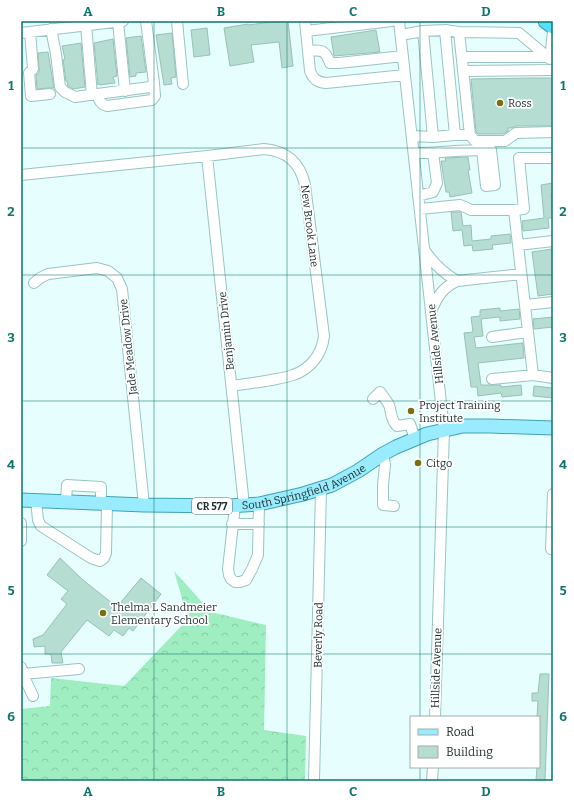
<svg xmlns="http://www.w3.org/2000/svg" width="574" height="802" font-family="Bitter,serif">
	<defs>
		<pattern id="forest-crowns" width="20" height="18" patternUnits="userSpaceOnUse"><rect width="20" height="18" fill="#9feec1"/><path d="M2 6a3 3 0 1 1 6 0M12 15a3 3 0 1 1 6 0" fill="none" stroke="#88cca6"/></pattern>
	</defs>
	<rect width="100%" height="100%" fill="#e6fffe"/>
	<path fill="url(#forest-crowns)" d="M174,571l37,41 55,13 -2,105 42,6 -1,45h-284v-72l29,-3 1,-28 73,8 64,-67z"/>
	<path fill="#b6ddd2" stroke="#9ac0b5" d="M279,21h9l5,45 -11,2 -3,-26 -28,3 3,17 -24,4 -6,-38 24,-4v1z
		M207,28l3,27 -16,2 -3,-27z
		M376,30l4,22 -46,4 -3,-19z
		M172,33l4,44 -5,1 1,6 -8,1 -8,-50z
		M141,36l5,36 -10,1v3l-6,1 -4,-39z
		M113,39l4,37 -4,1 2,6 -15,2v-1l-2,1 -4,-42z
		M81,43l4,44 -12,2 -5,-3 -1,-5h-1l-3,-21 2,-1 -3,-13z
		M48,52l6,36h-5l-12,1 -1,-14 3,-2v-4l-1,-16z
		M532,78h21v48h-37l-5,2h-3v3l-5,3h-25l-2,-2 -5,-53z
		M468,157l2,13h-2l4,23 -22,4 -1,-5h-3l-5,-31h5l-1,-3z
		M553,183v11h-2l2,24h-5l1,10 -26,3 -1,-10 22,-3 -3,-33z
		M451,212h10l2,14 8,-1 1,16 19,-2v-3l19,-2 1,9 -19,2 1,4 -20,2 -1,-6 -8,1 -2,-16 -9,1z
		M552,249l1,9v36l-15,2 -6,-44z
		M500,308v3l19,-2 1,10 -20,2v-4l-19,2 2,17 -9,1 2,11 47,-5 1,15 -46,5 3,22h20v2l20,-2 1,10 -20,2 -1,-4 -23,3 -1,-9h-6l-7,-54 9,-1 -2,-15 9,-1v-6z
		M553,317v10l-19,2 -1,-10z
		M534,386l19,2v10l-20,-2z
		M60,558l23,22 34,27 24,-29 20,16 -28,37 -4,-3 -6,8 -9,-6 -5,6 -22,-16 -26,32 2,11h-11l-1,-9h-6v-8l-11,1 -1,-8 10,-4 24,-31 -6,-5 7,-8 -21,-16z
		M540,674h9l-4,107h-9l1,-14h2v-50h-2l1,-16h-6v-8h6z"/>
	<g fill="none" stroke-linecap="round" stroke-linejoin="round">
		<g stroke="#9ac3c3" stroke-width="12">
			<path id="minor" d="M177,21l6,63
				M305,21l5,50c3,8 7,11 16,12l79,-8
				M399,21l45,409 -9,287
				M118,22l7,69
				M86,25l6,70
				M51,29l5,25 4,33 5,5 10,5 75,-10 4,-4 -8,-62
				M445,30l10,105
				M306,31l86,-10
				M423,31l10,106
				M30,32l3,37 -4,4 2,23 19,-2
				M459,32l11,103
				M21,33l102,-12
				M401,35l22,-4 22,-1 14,2 60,1 31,26 3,-28
				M308,51c13,-1 17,-2 22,12h9l64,-7
				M462,57h85
				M463,71l90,-1
				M97,94c2,6 3,10 10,12l45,-6 3,-4 -1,-13
				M412,136l21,1 22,-2h15l5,6h30l11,-8 37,-1
				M414,153c26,0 52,-4 77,-3l4,35 -9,1 -4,-36
				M207,156l37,349
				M21,175l186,-19 57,-7c23,2 36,13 41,36l19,151c-2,18 -13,33 -31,39 -8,3 -18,4 -27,6 -12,2 -23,3 -34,5
				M418,196l15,-4 4,-9 -4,-30
				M420,209l40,-4 5,2 6,3h43
				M518,245l35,-4
				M425,251c9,13 18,22 32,30
				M34,283l6,-5 8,-4 49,-6 11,3 9,7 5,11 22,216
				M525,305l28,-3
				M431,312c6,-15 11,-24 26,-31l64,-7
				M492,337l35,-5
				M533,375l-19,-165 10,-1 -5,-51h34
				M492,379l41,-4 20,3
				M373,399l7,-7c3,4 7,9 9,13 3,8 1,14 8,21l13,-2 5,15
				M383,454l2,11 -2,20v20h1l10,1
				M36,500l2,20 3,6 50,32 9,3 4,-3 2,-5 1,-49
				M66,502l1,-17 34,2v16
				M235,506l-7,63 1,6 2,4 4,3h5l6,-2 6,-11 6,-14 1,-51
				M21,523v18
				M232,524h27
				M551,549l2,-55
				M21,667l4,12 8,17
				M23,674l56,-5
				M314,781l7,-292
				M432,781l1,-14"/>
		</g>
		<g stroke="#41a1b3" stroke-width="15">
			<g id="major">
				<path id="s1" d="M21,500l123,5 85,1 30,-2 44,-10 29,-9 26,-14 25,-17 13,-7 31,-13 36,-8h27l63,2"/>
			</g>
		</g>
		<g stroke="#41a1b3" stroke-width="17">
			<path id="highway" d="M546,21l7,5"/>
		</g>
		<use href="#minor" stroke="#fff" stroke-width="10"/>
		<use href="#major" stroke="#99ecfd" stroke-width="13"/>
		<use href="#highway" stroke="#55e0fc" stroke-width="15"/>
	</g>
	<path fill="none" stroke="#0f766e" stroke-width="1" stroke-opacity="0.55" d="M154,21v760M287,21v760M420,21v696M21,148h532M21,275h532M21,401h532M21,527h532M21,654h532M420,767v14"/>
	<g fill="#796f0e" stroke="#fff" stroke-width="1.5">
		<circle cx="500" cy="103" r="4"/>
		<circle cx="411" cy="411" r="4"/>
		<circle cx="418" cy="463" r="4"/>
		<circle cx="103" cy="613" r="4"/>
	</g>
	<g text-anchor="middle" stroke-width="3.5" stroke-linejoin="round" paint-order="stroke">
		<rect fill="#fff" stroke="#606b6b" stroke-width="1" x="192" y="498" width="40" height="16" rx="3"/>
		<g font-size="10" font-weight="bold" fill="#1c2c2c">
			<text x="212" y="510">CR 577</text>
		</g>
		<g font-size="11" fill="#1c2c2c" stroke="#fff" text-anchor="start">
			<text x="508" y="107">Ross</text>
			<text x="419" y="409">Project Training<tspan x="419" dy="13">Institute</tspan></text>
			<text x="426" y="467">Citgo</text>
			<text x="111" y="611">Thelma L Sandmeier<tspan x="111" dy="13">Elementary School</tspan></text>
		</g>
		<g font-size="11" fill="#1c2c2c" stroke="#fff">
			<text transform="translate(310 226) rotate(83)" y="4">New Brook Lane</text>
			<text transform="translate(226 331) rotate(-96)" y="4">Benjamin Drive</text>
			<text transform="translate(435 344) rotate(-96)" y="4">Hillside Avenue</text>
			<text transform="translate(128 347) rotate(-96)" y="4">Jade Meadow Drive</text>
			<text dy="4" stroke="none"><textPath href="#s1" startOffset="286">South Springfield Avenue</textPath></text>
			<text transform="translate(318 635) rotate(-89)" y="4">Beverly Road</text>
			<text transform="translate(436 668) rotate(-88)" y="4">Hillside Avenue</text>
		</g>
	</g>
	<rect width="574" height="802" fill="none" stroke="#ffffff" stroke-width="44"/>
	<rect x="410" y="716" width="130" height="52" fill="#ffffff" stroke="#a4abab"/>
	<rect x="418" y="729" width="20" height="6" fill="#99ecfd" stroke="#a4abab"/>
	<text x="446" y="736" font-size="12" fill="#1c2c2c">Road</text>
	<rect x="418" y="746" width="20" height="12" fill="#b6ddd2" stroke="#a4abab"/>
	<text x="446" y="756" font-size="12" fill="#1c2c2c">Building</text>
	<rect x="22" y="22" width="530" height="758" fill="none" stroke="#0f766e" stroke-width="1.5"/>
	<g font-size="13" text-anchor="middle" font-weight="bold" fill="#0f766e">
		<text x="88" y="16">A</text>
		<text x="221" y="16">B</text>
		<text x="353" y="16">C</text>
		<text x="486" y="16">D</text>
		<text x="11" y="90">1</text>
		<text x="563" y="90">1</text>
		<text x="11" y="216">2</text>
		<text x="563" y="216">2</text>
		<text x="11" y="342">3</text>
		<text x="563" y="342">3</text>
		<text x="11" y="469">4</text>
		<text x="563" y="469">4</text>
		<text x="11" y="595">5</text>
		<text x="563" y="595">5</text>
		<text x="11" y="721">6</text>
		<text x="563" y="721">6</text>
		<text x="88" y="796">A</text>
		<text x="221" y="796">B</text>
		<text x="353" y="796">C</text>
		<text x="486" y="796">D</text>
	</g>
</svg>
